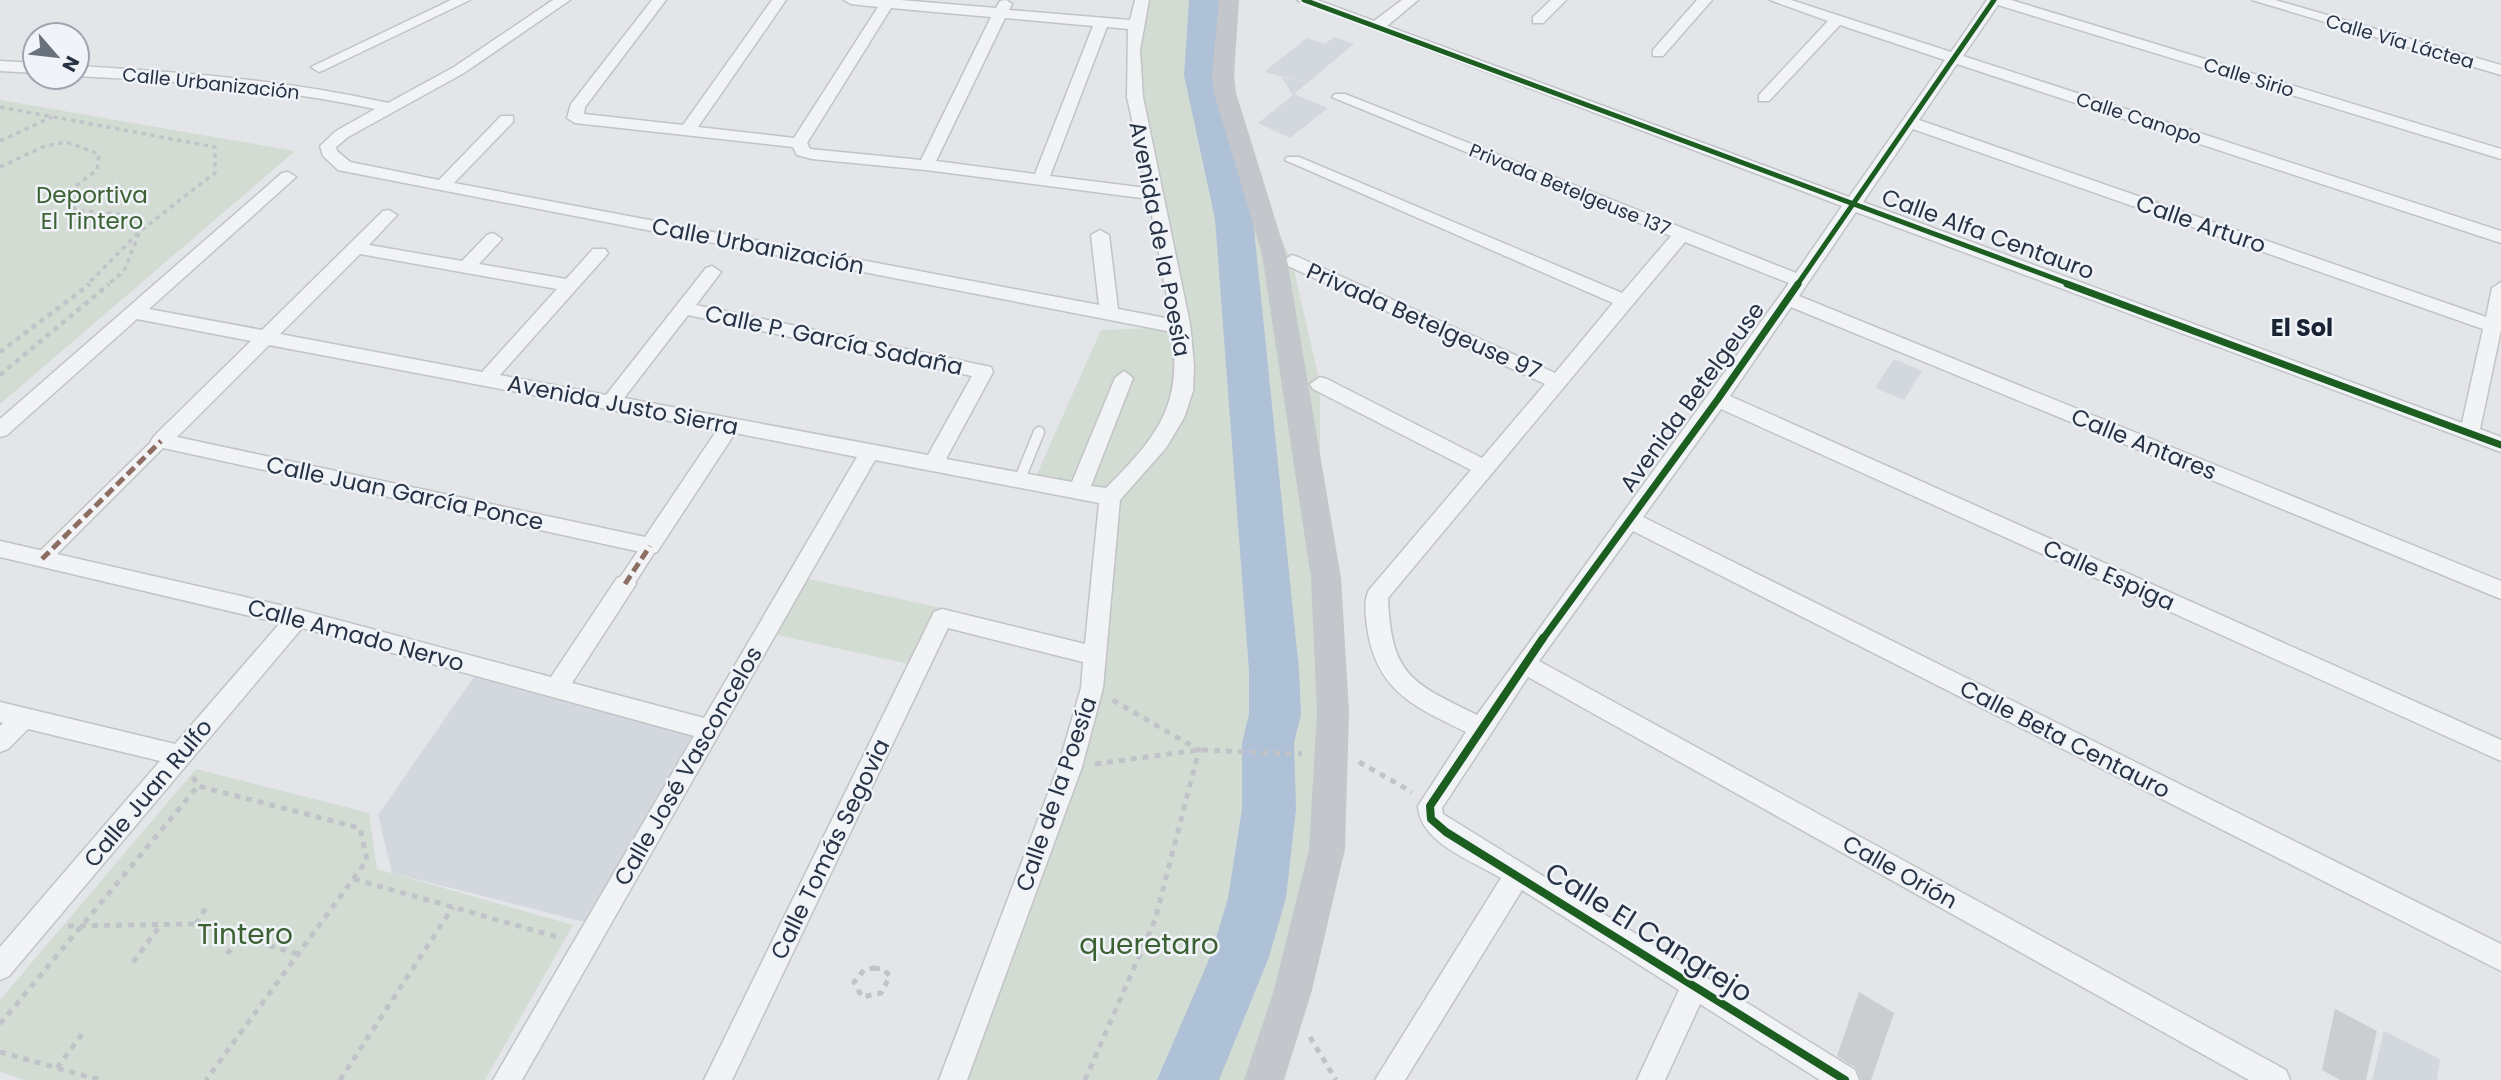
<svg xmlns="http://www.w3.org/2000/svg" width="2501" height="1080" font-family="Poppins,sans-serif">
	<rect width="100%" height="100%" fill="#e3e5e8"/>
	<path fill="#d3d8df" d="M1334,37l20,7 -60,50 34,14 -38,30 -32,-15 35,-28 -12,-18 25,5 -42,-10 43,-34 18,6z
		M1894,359l28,12 -18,29 -29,-12z
		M480,668l222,58 -118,196 -192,-49 -14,-58z
		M2384,1031l56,28 -3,21h-65z"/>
	<path fill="#d3dcd3" d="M1141,0h88l-6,75 23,92 46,94 28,123v163l10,207 -73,326h-304l117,-313 40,-269 -77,-15 68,-153 80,-3 -38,-186 -9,-116z
		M0,100l295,51 -295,253z
		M805,578l136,30 -28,57 -140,-31z
		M196,769l173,44 8,56 196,56 -88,155h-460l-25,-8v-72z"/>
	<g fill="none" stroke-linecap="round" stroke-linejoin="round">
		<path fill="#aec1d6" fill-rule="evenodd" d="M1189,0h32l-3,75 35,144 46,451 2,44 -7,29 2,66 -10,89 -17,59 -50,123h-62l54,-125 17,-57 14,-89v-66l7,-29v-44l-34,-451 -31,-144z"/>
	</g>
	<path fill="#cbcdd1" d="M1859,992l35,21 -23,67h-10l-5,-12 -19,-12z
		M2335,1009l42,22 -11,49h-26l-18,-10z"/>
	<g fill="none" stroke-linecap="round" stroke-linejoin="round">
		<g stroke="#c1c3c6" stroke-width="13">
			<path id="service" d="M1019,481l20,-49"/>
		</g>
		<g stroke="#c1c3c6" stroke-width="3">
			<path id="pedestrian" d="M161,436l7,5 -2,4 -118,118h-12l-2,-4 2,-4 120,-118z
				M650,540l6,2 2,4 -2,4 -25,39h-12l-2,-5 2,-5 25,-37z"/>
		</g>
		<g stroke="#c1c3c6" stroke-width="3">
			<path id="minor" d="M451,0h19l-146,70 -5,2 -8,-5z
				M553,0h17l-106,73 -116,64 -12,10 1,4 13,11 89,18 62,-64h12v6l-59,61 645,122 -8,-70 9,-5 9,5 9,74 53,10 -22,-120 -223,-29 -114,-11 -15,-4 -4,-8 -218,-24 -8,-5 4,-14 81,-104h14l-81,107 -1,7 99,11 89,-125h14l-88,127 96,11 84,-131 -27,-3 -7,-4h56l96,8 4,-7 6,-1 6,4 -3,6 121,10 5,-20h14l-9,50 3,47 47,227 4,41 -1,26 -9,27 -18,30 -46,52 -17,188 -21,79 -115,313h-28l119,-313 23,-79 2,-26 -135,-34 -216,452h-28l230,-468 8,-3 143,35 14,-141 -224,-43 -353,620h-29l201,-344 -392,-108 -293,348 -9,4v-33l160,-186 -132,-32 -20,20 -8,3v-26l3,-3 -3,-1v-20l175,42 105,-121 -280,-66v-16l297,68 254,68 66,-99 8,-3 8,3 3,6 -64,99 132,35 153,-261 -122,-24 -78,119 -7,2 -496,-108 -3,-5 3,-5 97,-95 -114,-22 -130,116 -7,2v-18l282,-246 6,-1 8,5 -147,132 113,21 121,-119 6,-1 8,5 -28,30 93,16 25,-26 6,-2 9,6 -23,25 87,15 27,-30h12l3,4 -3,4 -105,118 106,20 100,-127 6,-2 9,6 -25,33 295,62 2,5 -47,87 126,23 43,-104 9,-7 9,7 -42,108 15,2c50,-50 77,-82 66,-156l-834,-162 -15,-14 -3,-10 16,-15 39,-22c-97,-21 -198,-28 -298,-33v-10c104,6 209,14 311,37l66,-36zM891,8l100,9 -70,143 -111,-11 -3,-6zM1005,18l88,8 -58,148 -99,-13zM1107,27l21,2 -1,68 20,91 -97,-12zM360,254l197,35 -75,83 -202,-38zM688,315l284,61 -44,79 -304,-57zM269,345l448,85 -72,107 -468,-100z
				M1297,0h20l57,21 28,-21h16l-31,26 462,171 96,-137 -105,-35 -71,76h-10v-6l69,-74 -58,-21h21l160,52 36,-52h24l490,149v10l-503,-154 -35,51 538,175v12l-544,-179 -38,56 567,197 6,-29 9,-6v48l-21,99 21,8v15l-645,-240 -57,84 702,285v18l-710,-292 -61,89 771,344v21l-780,-352 -78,108 858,427v27l-868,-440 -94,130 747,409 4,10h-41l-721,-403 -86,131 1,6 412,256 4,10h-39l-120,-76 -35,76h-28l42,-90 -157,-100 -117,190h-30l126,-202c-28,-17 -81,-35 -83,-72l48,-74c-50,-25 -87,-39 -98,-99 -2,-13 -5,-32 1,-43l102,-120 -158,-81 -3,-5 10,-7 7,2 155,79 63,-74 -259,-119 -3,-4 9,-6 6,2 257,116 58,-70 -328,-143 2,-3h12l323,136 49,-57 -339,-139 3,-3h10l451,179 46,-67zM1913,129l570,200 -21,94 -599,-221zM1685,242l104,41 -312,432c-65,-32 -86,-39 -89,-117z
				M1551,0h15l-23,23h-10v-6z
				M1697,0h15l-49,56h-10v-6z
				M2252,0h23l226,65v10z
				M0,61l35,2v10l-35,-2z"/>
		</g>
		<path stroke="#c1c3c8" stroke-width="3.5" stroke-dasharray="4.5 4.5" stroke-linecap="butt" d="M0,107l215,40v26l-75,58 -16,40 -17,14
			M0,141l52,-24
			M0,167l45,-21 21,-4 33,12 -2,16 -25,19 3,21 55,5 10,16 -53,54"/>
		<path stroke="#c1c3c8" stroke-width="4.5" stroke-dasharray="5 5" stroke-linecap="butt" d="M0,352l90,-68
			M0,375l109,-91"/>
		<path stroke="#c1c3c8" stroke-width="5" stroke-dasharray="6 6" stroke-linecap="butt" d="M1359,762l53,30
			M1095,764l104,-14 103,4
			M193,777l5,9 162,42 7,32 -161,220
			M354,879l207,59
			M196,924l10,-17
			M68,926l128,-2 102,30
			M227,954l14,-17
			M133,962l27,-36
			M874,968l9,1 7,7 -9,17 -19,4 -8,-15 10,-12z
			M0,1024l198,-238
			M1310,1037l26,43
			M0,1052l100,28
			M57,1068l25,-34
			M340,1080l113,-173
			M1085,1080l70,-160 44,-170 -88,-51"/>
		<use href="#service" stroke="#f2f3f5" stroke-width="10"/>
		<use href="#pedestrian" fill="#f2f3f5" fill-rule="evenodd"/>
		<use href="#minor" fill="#f2f3f5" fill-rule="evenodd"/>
		<path fill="#c3c6ca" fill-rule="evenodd" d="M1219,0h20l-5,75 2,18 50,161 55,324 8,134 -4,137 -33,141 -28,90h-40l30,-90 35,-141 8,-137 -6,-134 -49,-324 -48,-161 -2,-18z"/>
		<path stroke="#8d6e63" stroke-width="5" stroke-dasharray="10 5" stroke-linecap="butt" d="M42,559l119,-118
			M625,584l25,-38"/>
		<g stroke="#f0f3f8" stroke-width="9">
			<path id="cycleway-far2" d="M1304,0l768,285
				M1797,285l197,-285"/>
		</g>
		<g stroke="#f0f3f8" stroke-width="11">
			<path id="cycleway-far1" d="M2067,284l434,161
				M1542,640l176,-241 80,-115"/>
		</g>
		<g stroke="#f0f3f8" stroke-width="12">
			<path id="cycleway" d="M1543,638l-113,168 1,13 15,13 399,248"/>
		</g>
		<use href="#cycleway-far2" stroke="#1b5e20" stroke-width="5"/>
		<use href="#cycleway-far1" stroke="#1b5e20" stroke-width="7"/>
		<use href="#cycleway" stroke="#1b5e20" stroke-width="8"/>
	</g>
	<g text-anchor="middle" stroke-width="5" stroke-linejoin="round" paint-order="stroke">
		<g font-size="19" fill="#273244" stroke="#f0f3f8">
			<text transform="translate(2400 41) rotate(16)" y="7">Calle Vía Láctea</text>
			<text transform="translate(2249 77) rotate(17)" y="7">Calle Sirio</text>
			<text transform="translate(211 83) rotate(6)" y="7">Calle Urbanización</text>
			<text transform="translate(2139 118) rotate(18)" y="7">Calle Canopo</text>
			<text transform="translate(1570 189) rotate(22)" y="7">Privada Betelgeuse 137</text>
		</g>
		<g font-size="23" fill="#3c6133" stroke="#f0f3f8">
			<text x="92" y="203">Deportiva<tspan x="92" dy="26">El Tintero</tspan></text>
		</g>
		<g font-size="23" fill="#273244" stroke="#f0f3f8">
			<text transform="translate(2201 224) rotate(19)" y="8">Calle Arturo</text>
			<text transform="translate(1988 234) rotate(20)" y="8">Calle Alfa Centauro</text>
			<text transform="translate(1160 239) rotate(79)" y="8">Avenida de la Poesía</text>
			<text transform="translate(758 246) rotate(11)" y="8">Calle Urbanización</text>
			<text transform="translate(1424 321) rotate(24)" y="8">Privada Betelgeuse 97</text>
			<text transform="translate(834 340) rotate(12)" y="8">Calle P. García Sadaña</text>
			<text transform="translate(1692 397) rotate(-54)" y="8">Avenida Betelgeuse</text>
			<text transform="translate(623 405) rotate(11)" y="8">Avenida Justo Sierra</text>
			<text transform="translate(2144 444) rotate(22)" y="8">Calle Antares</text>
			<text transform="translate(405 493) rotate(12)" y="8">Calle Juan García Ponce</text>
			<text transform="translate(2109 575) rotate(24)" y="8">Calle Espiga</text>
			<text transform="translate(356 635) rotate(15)" y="8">Calle Amado Nervo</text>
			<text transform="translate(2065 739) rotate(27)" y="8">Calle Beta Centauro</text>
			<text transform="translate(688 766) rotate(-60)" y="8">Calle José Vasconcelos</text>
			<text transform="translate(148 793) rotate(-50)" y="8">Calle Juan Rulfo</text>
			<text transform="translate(1056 794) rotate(-71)" y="8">Calle de la Poesía</text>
			<text transform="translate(830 849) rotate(-64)" y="8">Calle Tomás Segovia</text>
			<text transform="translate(1900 872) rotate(29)" y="8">Calle Orión</text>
		</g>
		<g font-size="24" font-weight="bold" fill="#192334" stroke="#f0f3f8">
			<text x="2302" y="336">El Sol</text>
		</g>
		<g font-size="28" fill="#273244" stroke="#f0f3f8">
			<text transform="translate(1649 932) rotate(32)" y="10">Calle El Cangrejo</text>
		</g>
		<g font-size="28" fill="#3c6133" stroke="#f0f3f8">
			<text x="245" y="944">Tintero</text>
			<text x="1149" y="954">queretaro</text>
		</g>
	</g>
	<g transform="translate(56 56) rotate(118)"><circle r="33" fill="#f0f3f8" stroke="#a0a6b0" stroke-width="2"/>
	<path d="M0-5L12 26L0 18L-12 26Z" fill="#69717d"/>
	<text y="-10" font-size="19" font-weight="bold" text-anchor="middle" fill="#273244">N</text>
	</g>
</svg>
